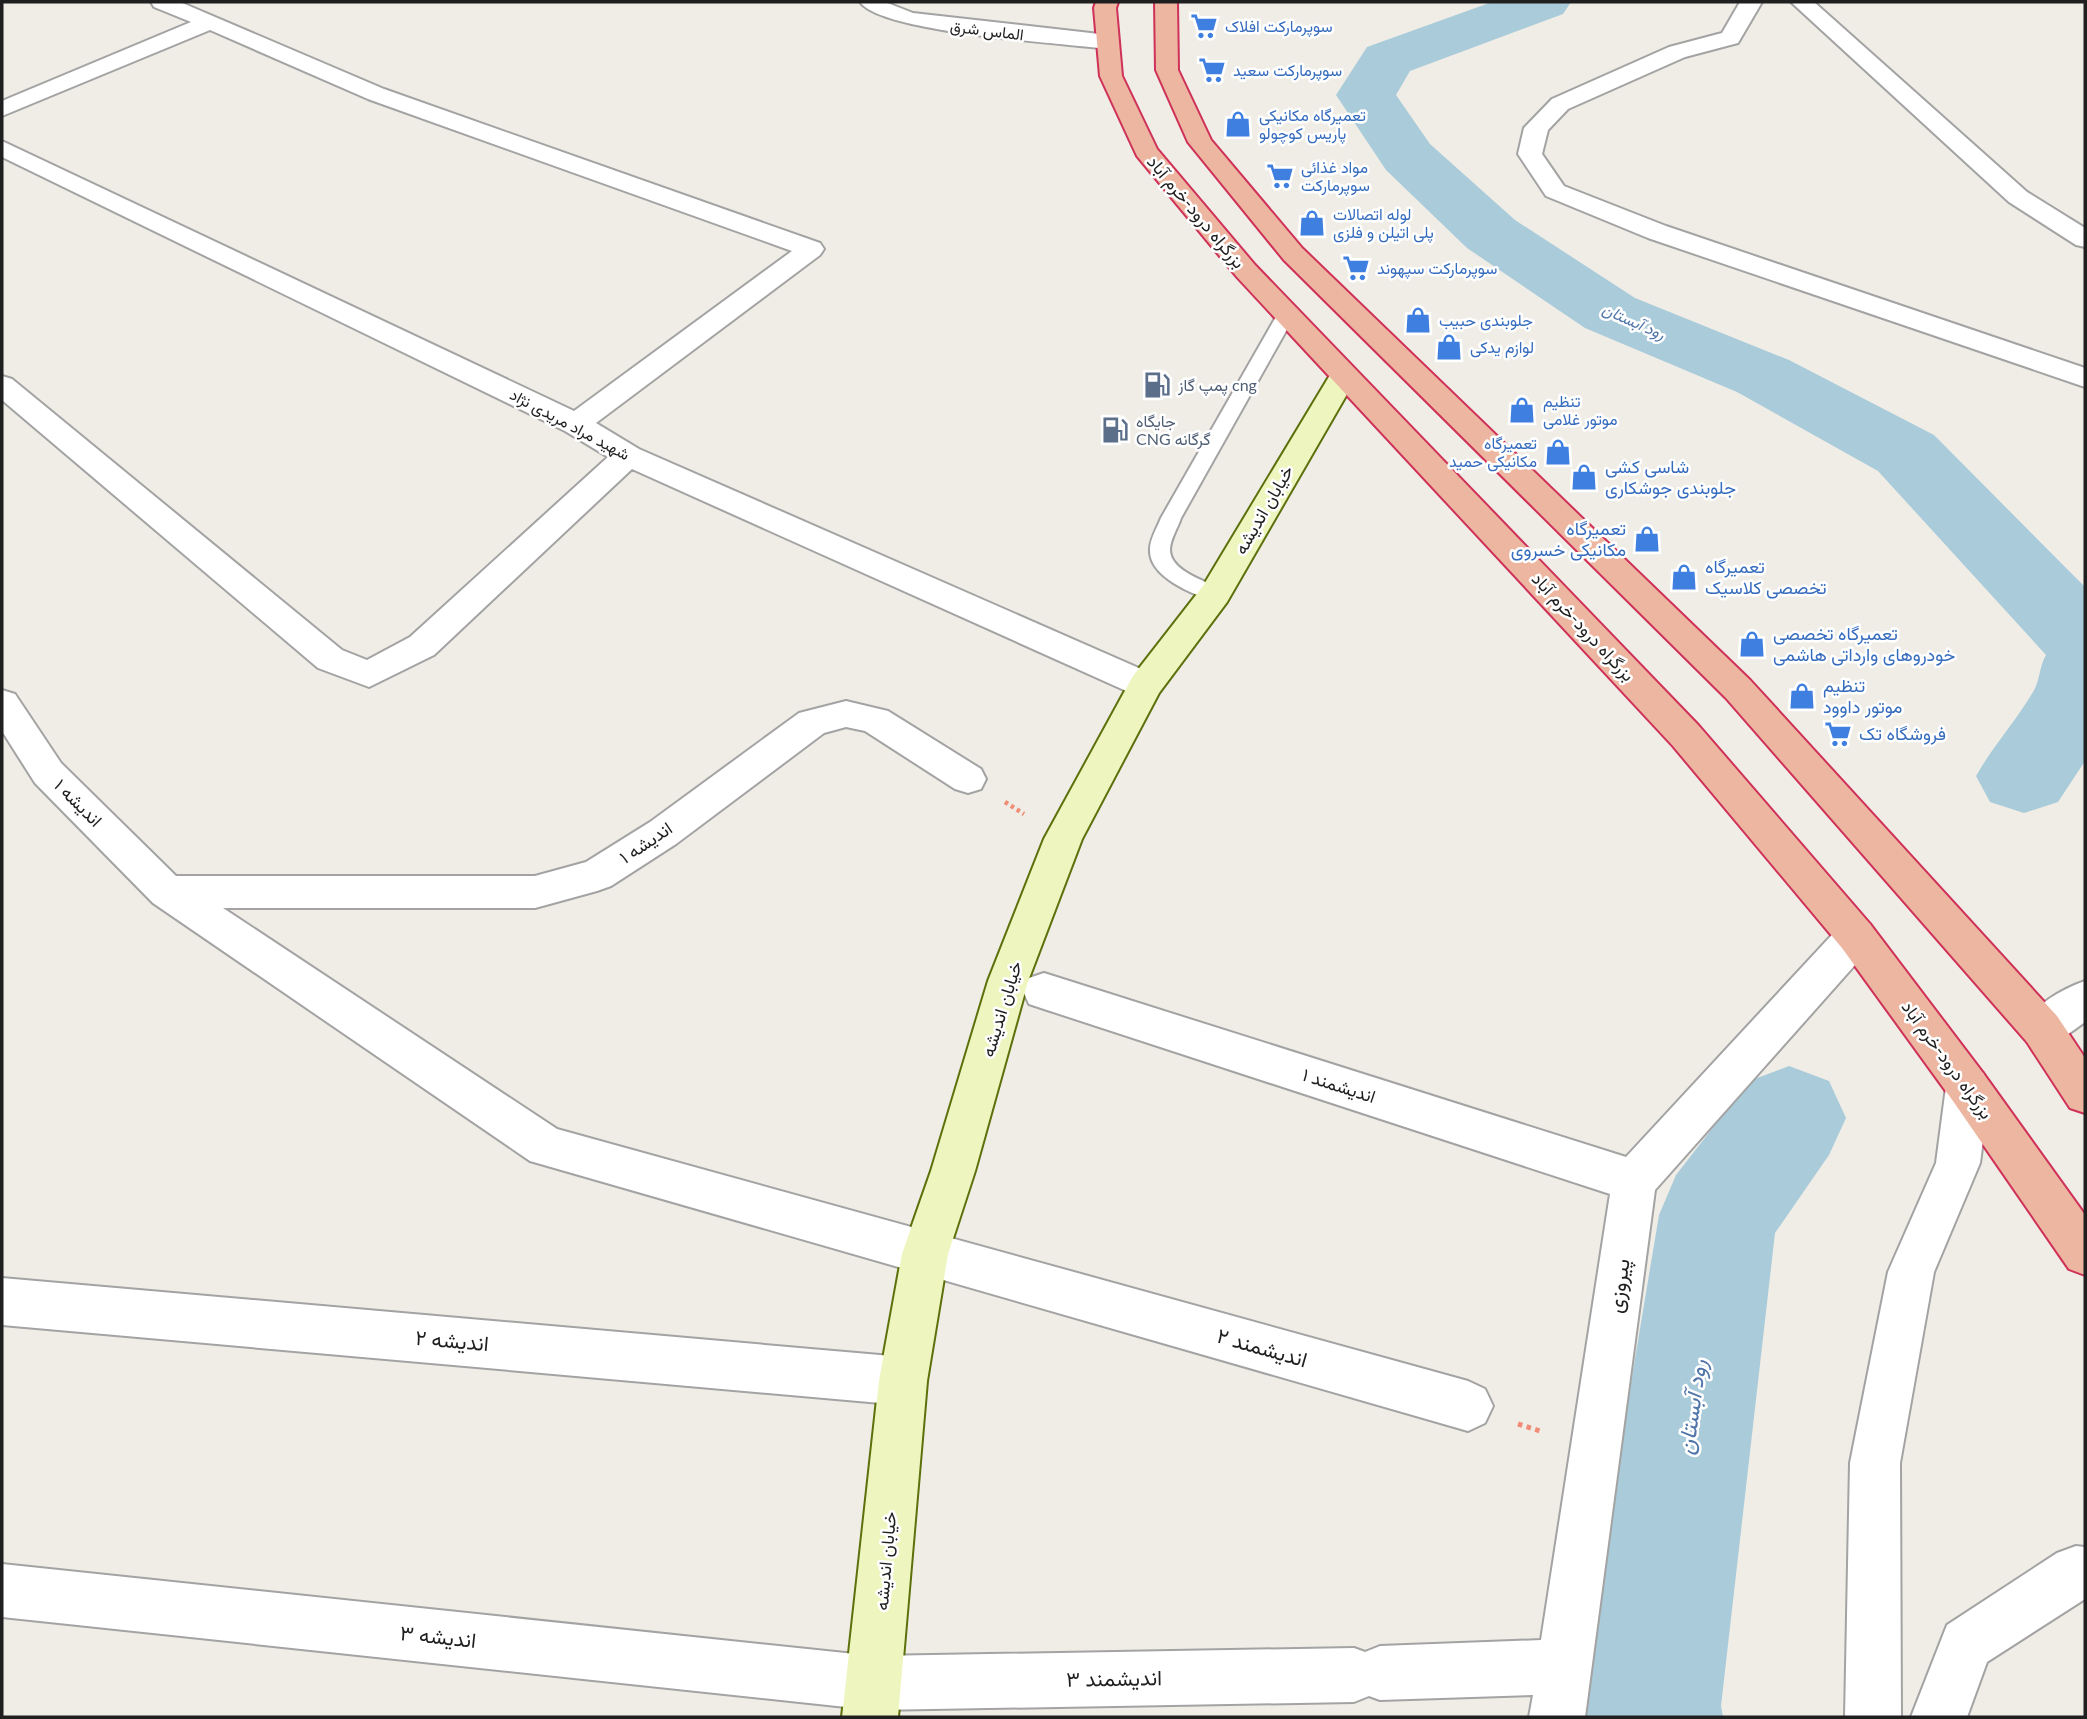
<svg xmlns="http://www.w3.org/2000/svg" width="2087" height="1719" font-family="Lato,Vazirmatn,sans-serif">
	<rect width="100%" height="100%" fill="#efede6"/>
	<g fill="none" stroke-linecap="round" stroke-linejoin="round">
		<path fill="#aacbda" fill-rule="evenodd" d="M1492,2h79l-8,12 -153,57 -14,24 34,49 85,76 120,78 154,62 145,75 151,152v174l-27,41 -34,11 -34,-11 -14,-26c17,-30 40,-55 57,-84 7,-11 6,-25 13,-37l-168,-184 -141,-79 -152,-64 -118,-80 -81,-78 -50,-75 31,-48z
			M1789,1066l40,15 17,37 -17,37 -54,78 -54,473 2,11h-144l-2,-11 82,-491 17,-40 73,-94z"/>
		<g stroke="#a3a3a3" stroke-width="4">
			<path id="service" d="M1286,310l9,5 -114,203c-3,10 -11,21 -11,32 0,21 37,32 52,39l4,5 -4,5 -7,2c-21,-6 -67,-24 -65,-52 0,-10 7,-21 11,-31l116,-203z"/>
		</g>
		<g stroke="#a3a3a3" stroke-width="4">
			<path id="minor" d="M151,2h29l204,87 436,154 4,6 -4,6 -224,168 43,26 518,227 6,9 -6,9 -12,4 -12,-4 -501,-225 -198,186 -65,32 -51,-19 -316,-268v-24l10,3 330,271 25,10 43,-23 198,-180 -43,-26 -563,-274v-16l572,270 218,-160 -424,-152 -158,-69 -208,86v-15l189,-79 -37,-15z
				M860,2h25l28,11 195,22 8,2 3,5 -3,5 -8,2c-44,-6 -226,-16 -248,-47z
				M1740,2h22l-24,41 -53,14 -117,52 -20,21 -6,24 22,32 102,40 419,142v19l-437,-149 -102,-42 -28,-42 6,-26 28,-29 117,-52 53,-14z
				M1791,2h23l213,190 58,36v19l-9,-2 -67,-43z
				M2,690l13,4 46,69 115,113h359l51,-14 64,-40 149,-109 47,-12 42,10 93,58 5,10 -5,10 -13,4 -13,-4 -90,-58 -19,-4 -22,6 -148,111 -65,42 -14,5 -62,17h-312l334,221 911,252 17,8 8,17 -8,17 -17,8 -938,-270 -377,-258 -118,-120 -33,-52z
				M1856,919l14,5 6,12 -6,12 -215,242 -70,527h-56l4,-22 -153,5 -11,-4 -15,6 -480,8 -872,-93v-53l872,92 480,-8 11,4 15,-6 161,-6 69,-446 -566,-185 -15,-5 -6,-13 6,-13 15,-5 582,184 216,-233z
				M2085,981v41l-28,20 -15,5 -15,-5 -6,-13c11,-23 41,-40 64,-48z
				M1968,1068l15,5 7,14 -10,76 -46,109 -34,191 1,254h-56l5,-254 38,-191 48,-109 10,-76 7,-14z
				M2,1278l901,79 17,7 7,17 -7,17 -17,7 -901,-80z
				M2076,1546l9,1v52l-98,63 -20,55h-56l36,-92 110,-72z"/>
		</g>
		<g stroke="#5c700c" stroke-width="4">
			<path id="secondary" d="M1344,366l10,3 4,6 -131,227 -68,91 -77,146 -54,142 -53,190 -27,83 -21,127 -29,336h-56l37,-336 23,-127 29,-83 57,-190 56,-142 89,-163 70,-90 127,-211 4,-6z"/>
		</g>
		<g stroke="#cf3159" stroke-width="4">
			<path id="trunk" d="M1096,2h22l-2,6 6,68 35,73 98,116 444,461 171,198 113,149 102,142v60l-16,-6 -116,-168 -111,-153 -169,-202 -436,-469 -100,-121 -37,-80 -6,-68z
				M1155,2h22l1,68 33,70 91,108 448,432 307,336 28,42v55l-15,-5 -43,-66 -301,-344 -442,-438 -96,-118 -32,-72z"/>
		</g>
		<path stroke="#f18d76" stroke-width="4.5" stroke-dasharray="3.5 3.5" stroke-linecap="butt" d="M1005,802l19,12"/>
		<path stroke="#f18d76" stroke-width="5" stroke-dasharray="4.5 4.5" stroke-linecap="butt" d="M1518,1424l25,8"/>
		<use href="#service" fill="#fff" fill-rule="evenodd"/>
		<use href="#minor" fill="#fff" fill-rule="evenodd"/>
		<use href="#secondary" fill="#eef5be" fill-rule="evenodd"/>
		<use href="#trunk" fill="#ecb6a0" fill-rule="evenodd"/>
	</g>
	<defs>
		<g id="supermarket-bare" transform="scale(2.1)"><path d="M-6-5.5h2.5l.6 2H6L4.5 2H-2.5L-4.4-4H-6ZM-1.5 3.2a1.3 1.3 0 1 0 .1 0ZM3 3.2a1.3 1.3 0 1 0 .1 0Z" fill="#3f7fe0" stroke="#fff" stroke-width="2.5" paint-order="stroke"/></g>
		<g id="shop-bare" transform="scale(2.1)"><path d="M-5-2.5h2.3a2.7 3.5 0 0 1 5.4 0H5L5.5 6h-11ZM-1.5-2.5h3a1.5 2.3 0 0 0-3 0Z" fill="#3f7fe0" stroke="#fff" stroke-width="2.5" paint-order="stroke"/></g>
		<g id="fuel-bare" transform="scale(2.1)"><path d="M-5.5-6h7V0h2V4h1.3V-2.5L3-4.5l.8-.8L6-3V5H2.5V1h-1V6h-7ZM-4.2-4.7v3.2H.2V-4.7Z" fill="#5c6f8a" stroke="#fff" stroke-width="2.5" paint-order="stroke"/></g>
	</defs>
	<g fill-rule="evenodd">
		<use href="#supermarket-bare" x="1204" y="26"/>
		<use href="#supermarket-bare" x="1212" y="70"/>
		<use href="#shop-bare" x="1238" y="124"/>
		<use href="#supermarket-bare" x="1280" y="176"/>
		<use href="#shop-bare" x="1312" y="223"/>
		<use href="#supermarket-bare" x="1356" y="268"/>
		<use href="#shop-bare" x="1418" y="320"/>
		<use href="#shop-bare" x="1449" y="347"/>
		<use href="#fuel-bare" x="1157" y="385"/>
		<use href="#shop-bare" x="1522" y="410"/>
		<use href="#fuel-bare" x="1115" y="430"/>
		<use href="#shop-bare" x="1558" y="452"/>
		<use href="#shop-bare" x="1584" y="477"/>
		<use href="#shop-bare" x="1647" y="539"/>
		<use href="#shop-bare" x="1684" y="577"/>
		<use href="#shop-bare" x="1752" y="644"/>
		<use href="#shop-bare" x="1802" y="696"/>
		<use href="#supermarket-bare" x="1838" y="734"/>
	</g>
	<g text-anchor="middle" stroke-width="5" stroke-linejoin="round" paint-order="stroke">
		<g font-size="16" fill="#366cbe" stroke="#fff" text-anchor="start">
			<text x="1225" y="32">سوپرمارکت افلاک</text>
			<text x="1233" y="76">سوپرمارکت سعید</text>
			<text x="1259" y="121">تعمیرگاه مکانیکی<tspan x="1259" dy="18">پاریس کوچولو</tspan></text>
			<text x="1301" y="173">مواد غذائی<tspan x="1301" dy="18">سوپرمارکت</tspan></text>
			<text x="1333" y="220">لوله اتصالات<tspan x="1333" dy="18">پلی اتیلن و فلزی</tspan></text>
			<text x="1377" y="274">سوپرمارکت سپهوند</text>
			<text x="1439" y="326">جلوبندی حبیب</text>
			<text x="1470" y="353">لوازم یدکی</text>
			<text x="1543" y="407">تنظیم<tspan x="1543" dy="18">موتور غلامی</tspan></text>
			<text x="1537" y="449" text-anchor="end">تعمیرگاه<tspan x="1537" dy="18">مکانیکی حمید</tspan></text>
		</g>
		<g font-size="16" fill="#1f1f1f" stroke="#fff">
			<text transform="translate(987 30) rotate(7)" y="6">الماس شرق</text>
			<text transform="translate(570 424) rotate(28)" y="6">شهید مراد مریدی نژاد</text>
		</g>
		<g font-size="16" font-style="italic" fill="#5175a9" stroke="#fff">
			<text transform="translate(1634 321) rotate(24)" y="6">رود آبستان</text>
		</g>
		<g font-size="16" fill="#4e5e75" stroke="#fff" text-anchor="start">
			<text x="1178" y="391">پمپ گاز cng</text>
			<text x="1136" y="427">جایگاه<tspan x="1136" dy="18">CNG گرگانه</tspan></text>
		</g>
		<g font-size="18" fill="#1f1f1f" stroke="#fff">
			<text transform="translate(1196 212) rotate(50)" y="6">بزرگراه درود-خرم آباد</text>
			<text transform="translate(1264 510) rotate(-60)" y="6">خیابان اندیشه</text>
			<text transform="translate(1583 627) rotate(47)" y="6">بزرگراه درود-خرم آباد</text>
			<text transform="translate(78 803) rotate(45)" y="6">اندیشه ۱</text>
			<text transform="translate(646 843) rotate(-34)" y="6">اندیشه ۱</text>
			<text transform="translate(1002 1009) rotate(-73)" y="6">خیابان اندیشه</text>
			<text transform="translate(1947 1060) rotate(54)" y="6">بزرگراه درود-خرم آباد</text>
			<text transform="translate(1339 1086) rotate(18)" y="6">اندیشمند ۱</text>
			<text transform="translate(886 1561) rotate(-85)" y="6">خیابان اندیشه</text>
		</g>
		<g font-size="18" fill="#366cbe" stroke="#fff" text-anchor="start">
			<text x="1605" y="473">شاسی کشی<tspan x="1605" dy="21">جلوبندی جوشکاری</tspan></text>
			<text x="1626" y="535" text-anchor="end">تعمیرگاه<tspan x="1626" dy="21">مکانیکی خسروی</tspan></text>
			<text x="1705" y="573">تعمیرگاه<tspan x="1705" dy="21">تخصصی کلاسیک</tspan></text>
			<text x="1773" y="640">تعمیرگاه تخصصی<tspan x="1773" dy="21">خودروهای وارداتی هاشمی</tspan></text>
			<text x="1823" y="692">تنظیم<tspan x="1823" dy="21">موتور داوود</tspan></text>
			<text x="1859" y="740">فروشگاه تک</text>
		</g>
		<g font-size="21" fill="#1f1f1f" stroke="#fff">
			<text transform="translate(1619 1286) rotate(-82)" y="7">پیروزی</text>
			<text transform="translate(452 1341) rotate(5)" y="7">اندیشه ۲</text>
			<text transform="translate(1262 1348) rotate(16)" y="7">اندیشمند ۲</text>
			<text transform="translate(438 1637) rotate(6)" y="7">اندیشه ۳</text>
			<text transform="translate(1114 1679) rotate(-1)" y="7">اندیشمند ۳</text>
		</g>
		<g font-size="23" font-style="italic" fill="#5175a9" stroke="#fff">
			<text transform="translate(1692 1407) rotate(-82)" y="8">رود آبستان</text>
		</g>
	</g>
	<rect width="2087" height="1719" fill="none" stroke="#1f1f1f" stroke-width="7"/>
</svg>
